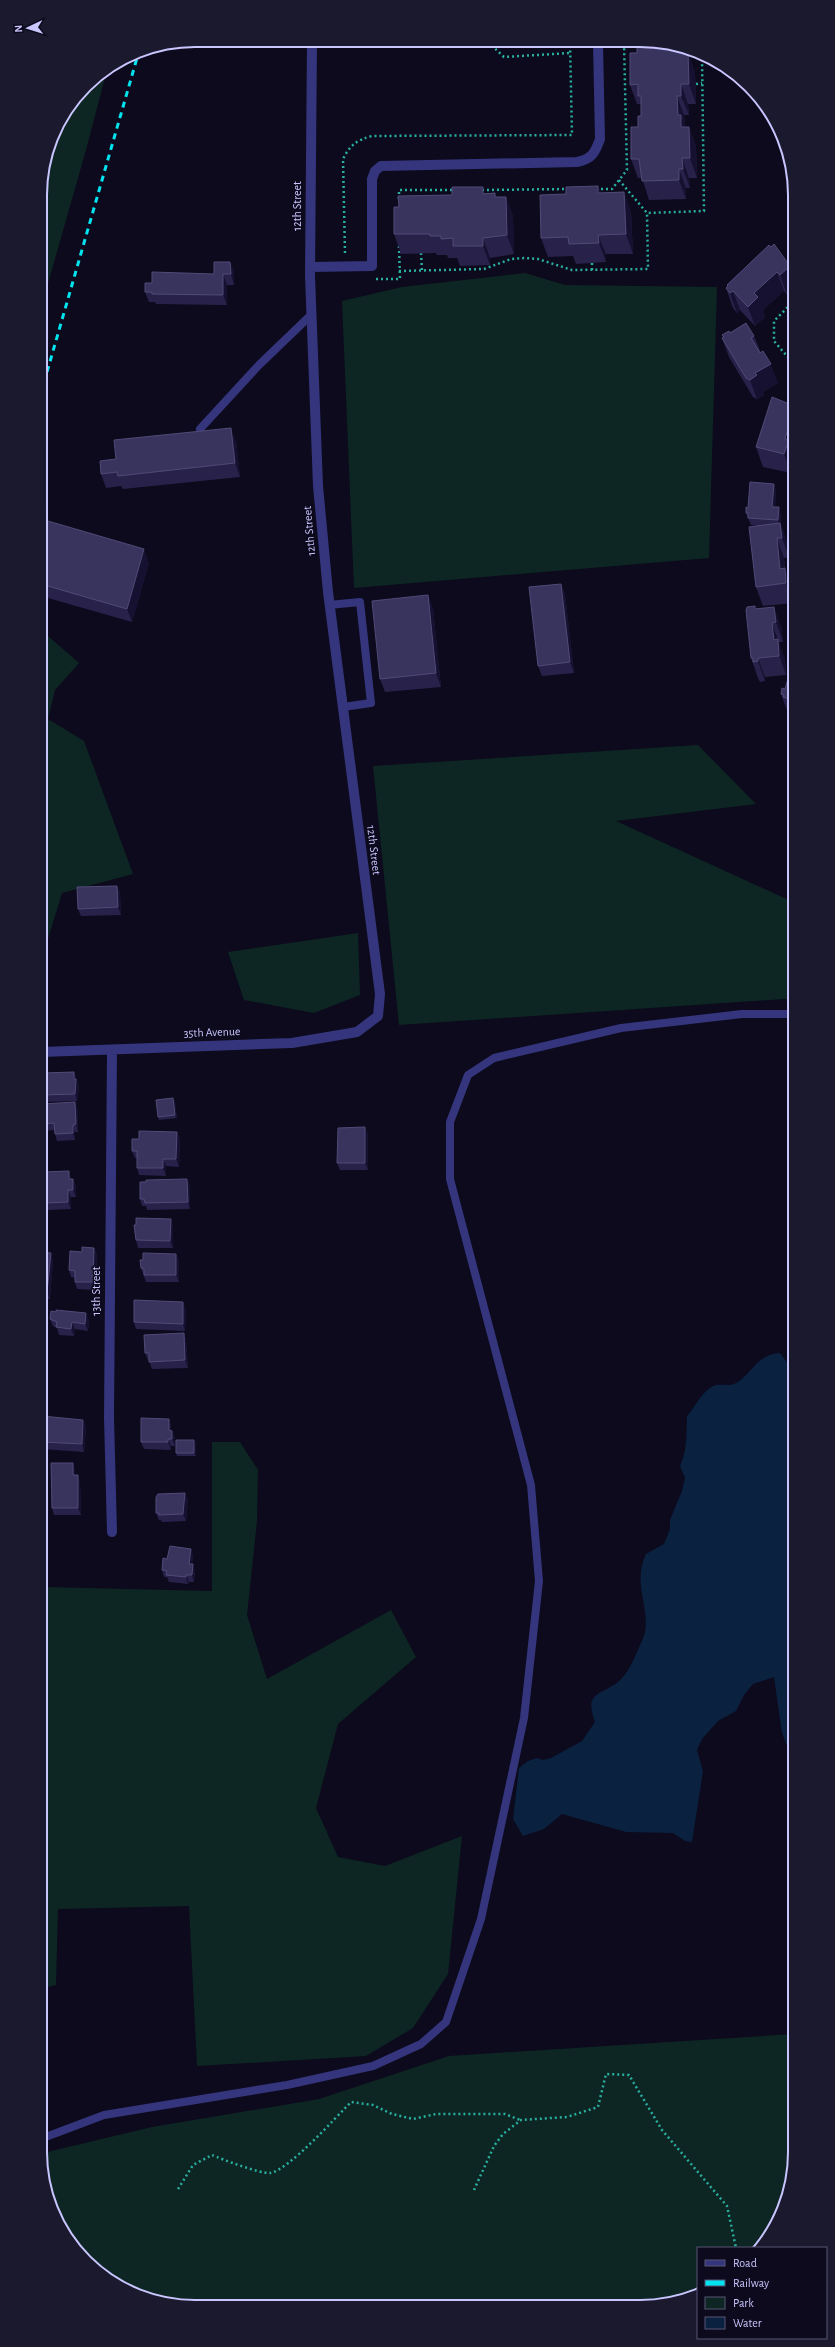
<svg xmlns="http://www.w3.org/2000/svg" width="835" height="2347" font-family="'Alegreya Sans',sans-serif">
	<rect width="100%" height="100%" fill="#0c0a1c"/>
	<path fill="#0d2623" d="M107,70l-21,80 -45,158 -1,-123 8,-30h6l9,-38 30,-38z
		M525,273l40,12 152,2 -8,271 -355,30 -12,-287 60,-14z
		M41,630l38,33 -24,27 -7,29 36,22 49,133 -71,19 -18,59 -3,1z
		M698,745l58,59 -140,17 177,81v98l-9,-1 -385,26 -26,-259z
		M358,933l2,62 -46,18 -70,-13 -16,-48z
		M212,1442h28l18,28 -1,51 -10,94 20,64 124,-69 25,47 -78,67 -22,84 22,49 47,9 77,-30 -14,138 -35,54 -47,28 -169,10 -8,-160 -131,3 -2,76 -13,3 -1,-401 170,4z
		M795,2034v128l-12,49 -23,37h-62v45l-28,11h-505l-39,-13 -40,-29 -25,-33 -18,-47v-29l109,-26 167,-28 130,-43z"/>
	<path fill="#0a2140" d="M780,1353l9,12 5,13v374l-5,-1 -7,-18 -8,-56 -21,7 -9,11 -8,16 -18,10 -16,18 -5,11 6,21 -11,71 -7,-1 -12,-8 -47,-1 -64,-18 -18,15 -21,7 -10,-17 6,-51 9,-7 9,-3 6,2 8,-2 31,-17 13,-19c-11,-30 4,-26 23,-40 11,-9 17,-26 23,-39 15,-28 -11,-56 5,-89l18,-10 6,-15v-9l12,-29 3,-13 -5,-12c8,-18 6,-32 7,-50 9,-10 12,-20 23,-28 8,-6 16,-1 24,-4 18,-8 20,-29 46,-31z"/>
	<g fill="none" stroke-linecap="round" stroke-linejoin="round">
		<path stroke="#29afa0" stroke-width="2.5" stroke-dasharray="2 3" stroke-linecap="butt" d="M488,42l16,15 66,-4
			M696,84l6,-1
			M619,180l28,33 57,-2 -2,-156
			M596,189h16l15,-19 -3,-127
			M482,190l87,-1
			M399,199v-9h54
			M345,253l-2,-94c7,-14 14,-19 29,-23l200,-1 -2,-93
			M421,253l1,18
			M592,263v9
			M399,271l85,-2 27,-10 13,-1 14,1 34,11 76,-1 -1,-56
			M376,279h24l-1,-33
			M792,362l-18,-21v-20l18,-18
			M178,2189l15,-24 19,-10c9,4 49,19 58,18 19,-3 66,-56 81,-71l22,3 19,9 21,5 23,-5h69l15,6
			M474,2190l20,-44 9,-12 18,-14 46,-3 31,-10 8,-33 23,1 33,55 65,76 9,42"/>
		<path stroke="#34357c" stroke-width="8" d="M200,429l59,-64 52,-50
			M329,605l31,-3 11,101 -28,4
			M43,2138l61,-23 183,-30 86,-19 48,-22 25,-22 35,-103 43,-201 15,-137 -8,-96 -81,-306v-57l18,-47 26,-17 127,-30 121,-14h51"/>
		<path stroke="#34357c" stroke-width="10" d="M310,267l62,-1v-87l3,-8 6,-5 196,-4c15,-3 18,-9 23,-23l-2,-96
			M42,1052l250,-9 65,-11 21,-16 2,-22 -52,-402 -10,-106 -8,-210 2,-235
			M112,1532l-3,-115 3,-366"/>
		<path stroke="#00e4f0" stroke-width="3" stroke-dasharray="6 5" stroke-linecap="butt" d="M41,393l98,-342"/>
	</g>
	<path fill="#28224b" d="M509,42h45v4l-43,1z
		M687,52l8,20 1,32h-8l1,11h-5l1,9v3h4l7,19 1,32h-8l1,10h-4v11l-37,1 -7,-22h-4l-7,-19 7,-32 3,-11v-12h-4l-7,-19z
		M598,186l3,7 23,-1 7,20 2,42h-27v8l-30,2 -3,-8 -25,1 -7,-19 25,-44z
		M486,193l10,4h10l7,19 1,38 -24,4v7l-30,1 -3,-8h-9l-1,-3h-10l-1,-2 -35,1 -7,-20 5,-27z
		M769,245l23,26v19l-5,5 -3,-4 -21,19 2,7 -10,9 -15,-16 -3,3 -4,-5 -7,-20 1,-1v-2z
		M230,262l4,10v13h-7v20l-71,-1 -1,-2h-6l-4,-10 7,-9 62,-9z
		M722,335l32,1 7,17 17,30 -15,9 1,3 -7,4 -4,-2 -24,-40 -7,-19 1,-1z
		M792,405v65l-1,3 -28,-6 -7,-20z
		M236,441l4,36 -117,12 -2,-3 -15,2 -5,-14 15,-15z
		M774,484l2,8 -1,15 6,7v11l6,18 2,14 -5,1 1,12 7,18 1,15 -30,3 -7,-19 2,-61 -7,-1 -5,-12 2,-5z
		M41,519l108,44 -17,59 -91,-26z
		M561,584l4,10 9,79 -32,3 -4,-10z
		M428,595l5,14 8,78 -56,5 -5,-13z
		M756,609l25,17 2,16h-4v2l6,15 1,16 -21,2v4l-5,1 -2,-4 -7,-20z
		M793,669v48l-3,-1 -1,-2 -1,-1 -7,-19 4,-5z
		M117,886l3,7 1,22 -40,1 -3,-7z
		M74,1072l5,14 -2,15 -35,1v-29z
		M173,1098l2,4 2,16 -18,2 -1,-3z
		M42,1104l36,5v23h-3v8l-18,1 -2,-7v-4l-13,1z
		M365,1127l3,8v35h-28l-3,-7z
		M177,1132l3,7 -1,28 -13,-1v10l-27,-1 -2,-7v-10h-2l-3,-7 7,-12z
		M71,1179h2l3,7v11h-5v12l-23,1 -3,-7z
		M187,1179l3,7v23l-43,1 -1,-4h-4l-2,-7z
		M173,1226v22h-35l-2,-8z
		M94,1248l3,7 -2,35 -18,-1 -2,-7v-4l-4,-1 -2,-7 13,-18z
		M42,1252l11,8 -3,39 -8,-1z
		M176,1254l3,7v21h-33l-5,-14 2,-8z
		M186,1309l-1,22 -49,-2 -2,-7z
		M50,1319l39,1 -1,11 -13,-2 -1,7 -15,-1 -2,-7 -4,-2z
		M184,1333l2,7 2,28 -36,1 -3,-9h-1l-3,-7z
		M42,1416l44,11 -2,25 -42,-3z
		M169,1419l2,7v4l1,1 3,7v8h-4v4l-27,-1 -3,-7z
		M196,1444v12h-19l-1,-3z
		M75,1470v5h3l2,7 1,33h-27l-2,-7z
		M185,1493l3,7 -2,21 -24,1 -1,-2h-2l-3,-7z
		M191,1549l2,7 -1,8 3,7 -1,11h-5l-1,2 -19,-2 -2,-5h-3l-2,-7 5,-11z"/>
	<path fill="#161130" d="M680,47l7,2v23l-7,-20z
		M688,52l7,20 1,32 -7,-20z
		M681,84l7,20 1,11 -8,-19z
		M677,96l7,19 1,9 3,10 -7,-7 -3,-12z
		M689,127l7,19 1,32 -7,-20z
		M682,158l7,20 1,10 -7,-19z
		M679,169l7,19v11l-7,-19z
		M598,186l7,19 -7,-12z
		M624,192l7,20 2,42 -7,-20z
		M506,197l7,19 1,38 -7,-19z
		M598,235l8,19v8l-7,-19z
		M483,238l7,20v7l-7,-19z
		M230,262l4,10v13l-3,-11z
		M790,266l2,5v19l-5,5 -7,-20z
		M777,272l7,19 -21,19 2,7 -10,9 -7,-19 6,-14z
		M223,274l4,11v20l-4,-10z
		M733,291l7,19 -3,3 -7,-20z
		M771,364l7,19 -15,9 1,3 -7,4 -7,-19 5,-7z
		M790,421l2,6v43l-1,3 -7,-19 1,-15z
		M231,428l5,13 4,36 -5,-14z
		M774,484l2,8 -1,22 -3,-7z
		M779,507l2,7v11l6,18 2,14 -7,-19 -2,-10 -2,-8z
		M777,538l7,20 1,12 7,18 1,13 -13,-32z
		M144,549l5,14 -17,59 -5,-13z
		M561,584l4,10 9,79 -4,-11z
		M428,595l5,14 8,78 -5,-14z
		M774,607l7,19 2,16 -7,-20z
		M772,623l13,36 1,16 -12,-35z
		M758,658l7,19v4l-7,-20z
		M117,886l3,7 1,22 -3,-8z
		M74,1072l5,14 -2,15 -2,-7z
		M173,1098l2,4 2,16 -2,-3z
		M75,1102l3,7v23l-2,-8z
		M73,1125l2,7v8l-2,-7z
		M365,1127l3,8v35l-3,-7z
		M177,1132l3,7 -1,28 -3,-8z
		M163,1159l3,7v10l-3,-8z
		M69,1171l2,7 -2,1z
		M73,1179l3,7v11l-3,-7z
		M187,1179l3,7v23l-2,-7z
		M68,1190l3,7v12l-3,-7z
		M171,1219l2,7v22l-3,-7z
		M94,1248l3,7 -2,35 -2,-8z
		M51,1253l2,7 -3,39 -3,-7z
		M176,1254l3,7v21l-3,-7z
		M183,1302l3,7 -1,22 -2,-7z
		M86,1313l3,7 -1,11 -3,-7z
		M72,1322l3,7 -1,7 -3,-7z
		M184,1333l2,7 2,28 -3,-8z
		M169,1419l2,7v11l-2,-7z
		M83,1420l3,7 -2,25 -2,-8z
		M172,1431l3,7v8l-3,-7z
		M168,1439l3,7v4l-3,-8z
		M194,1440l2,4v12l-2,-3z
		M73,1463l2,7 1,12 -3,-7z
		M78,1475l2,7 1,33 -3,-7z
		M185,1493l3,7 -2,21 -3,-7z
		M191,1549l2,7 -1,15 -3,-7z
		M193,1564l2,7 -1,11 -2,-7z
		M186,1575l3,7 -1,2 -2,-7z"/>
	<path fill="#39345e" stroke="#504a77" d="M637,43h33l10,4v5h8l1,32h-8v12h-4l1,19h3v12h8l1,31h-8l1,11h-4v11l-37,1 -3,-22h-8v-32h7v-11h3v-20h-3v-12l-8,1v-32h7z
		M598,186v7l26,-1 2,42 -28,1 1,8 -30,1 -1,-7 -27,1 -1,-43 26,-1v-7z
		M452,187h31v7l12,-1v4h11l1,38 -24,3v8h-30v-8l-12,1v-3h-11v-2h-36v-27h5l-1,-11 54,-1z
		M774,244l16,22 -10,9 -3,-3 -23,21 4,4 -10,10 -15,-16 -3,2 -4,-5 2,-2 -1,-1 42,-40 2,2z
		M214,262h16l1,12h-8v21l-71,-1v-2h-7v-9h7v-11l62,2z
		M746,323l8,13 -3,2 9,15 3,-2 8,13 -16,9 2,2 -7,5 -4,-2 -24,-40 2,-1 -2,-2 7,-4 1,2z
		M772,397l20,8v17l-2,-1 -5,18 4,1 -5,14 -28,-7z
		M231,428l4,35 -117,13 -1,-4 -16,2 -1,-13 16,-2 -2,-19z
		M750,482l24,2 -2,23h7l-1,13 -30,-2v-5h-2v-6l2,1z
		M41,519l103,30 -17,60 -86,-25z
		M780,523l2,15h-5l3,31 5,-1 1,15 -30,4 -7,-60z
		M561,584l9,78 -32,4 -9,-79z
		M428,595l8,78 -56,6 -8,-78z
		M755,606v3l19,-2 2,15 -4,1 2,17 4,-1 1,17 -21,2v3l-5,1v-4h-2l-5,-48 1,-3z
		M791,668l2,1v31l-10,-3 1,-2 -3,-1 1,-6 3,1z
		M117,886l1,21 -40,2 -1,-22z
		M74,1072v7h2l-1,15 -33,1v-22z
		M173,1098l2,17 -17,2 -2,-17z
		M75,1102l1,22 -3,1v8l-18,1 -1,-11 -12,1v-20z
		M365,1127v36h-28l1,-35z
		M139,1131l38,1 -1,27h-13v9h-26v-17h-5v-12h7z
		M69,1171v8h4v11h-5v12l-23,1 -1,-31z
		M187,1179l1,23 -43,1 -1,-4h-4v-17h6v-2z
		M136,1218l35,1 -1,22 -34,-1 -2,-15h2z
		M82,1247l12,1 -1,34h-18v-11l-6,-1 1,-19 12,1z
		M42,1252l9,1 -4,39h-5z
		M143,1253l33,1v21h-32v-6l-3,-1 -1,-8h3z
		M134,1300l49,2v22l-49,-2z
		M56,1310l30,3 -1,11 -13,-2 -1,7 -15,-2 1,-5 -7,-3 1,-8 5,1z
		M184,1333l1,27 -36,2v-9h-4l-1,-18z
		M42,1416l41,4 -1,24 -40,-2z
		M141,1418l28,1v11l3,1v8h-4v3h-27z
		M176,1440h18v13h-18z
		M51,1463h22v12h5v33h-26z
		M185,1493l-2,21 -24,1v-2h-3v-16l2,-3z
		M170,1546l21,3 -2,15h4l-1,11h-6v2l-20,-2 1,-4 -5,-1 1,-12 4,1z"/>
	<g text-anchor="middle" stroke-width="3" stroke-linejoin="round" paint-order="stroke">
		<g font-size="12" fill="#c9c5ff" stroke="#0c0a1c">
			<text transform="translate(297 206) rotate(-90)" y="4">12th Street</text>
			<text transform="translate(309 531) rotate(-95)" y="4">12th Street</text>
			<text transform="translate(374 850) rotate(83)" y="4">12th Street</text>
			<text transform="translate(212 1032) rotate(-2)" y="4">35th Avenue</text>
			<text transform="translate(96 1291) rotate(-90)" y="4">13th Street</text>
		</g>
	</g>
	<path d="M0 0H835V2347H0ZM195 47H640A148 148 0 0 1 788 195V2152A148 148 0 0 1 640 2300H195A148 148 0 0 1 47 2152V195A148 148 0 0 1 195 47Z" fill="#1b192e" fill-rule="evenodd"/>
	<path fill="none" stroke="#c9c5ff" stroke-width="2" d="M195 47H640A148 148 0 0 1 788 195V2152A148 148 0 0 1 640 2300H195A148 148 0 0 1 47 2152V195A148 148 0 0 1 195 47Z"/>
	<rect x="697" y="2247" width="130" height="92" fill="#0c0a1c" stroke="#585577"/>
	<rect x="705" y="2260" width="20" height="6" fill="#34357c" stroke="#585577"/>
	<text x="733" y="2267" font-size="12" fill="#c9c5ff">Road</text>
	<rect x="705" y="2280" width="20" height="6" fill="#00e4f0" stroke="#585577"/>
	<text x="733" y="2287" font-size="12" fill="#c9c5ff">Railway</text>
	<rect x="705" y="2297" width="20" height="12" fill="#0d2623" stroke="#585577"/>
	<text x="733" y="2307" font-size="12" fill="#c9c5ff">Park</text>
	<rect x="705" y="2317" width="20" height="12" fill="#0a2140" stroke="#585577"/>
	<text x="733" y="2327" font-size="12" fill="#c9c5ff">Water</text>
	<g transform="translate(28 28) rotate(266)" stroke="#0c0a1c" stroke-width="3" paint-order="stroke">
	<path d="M0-3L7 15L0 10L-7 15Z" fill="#c9c5ff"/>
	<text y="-6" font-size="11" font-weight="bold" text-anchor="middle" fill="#c9c5ff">N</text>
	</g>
</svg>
